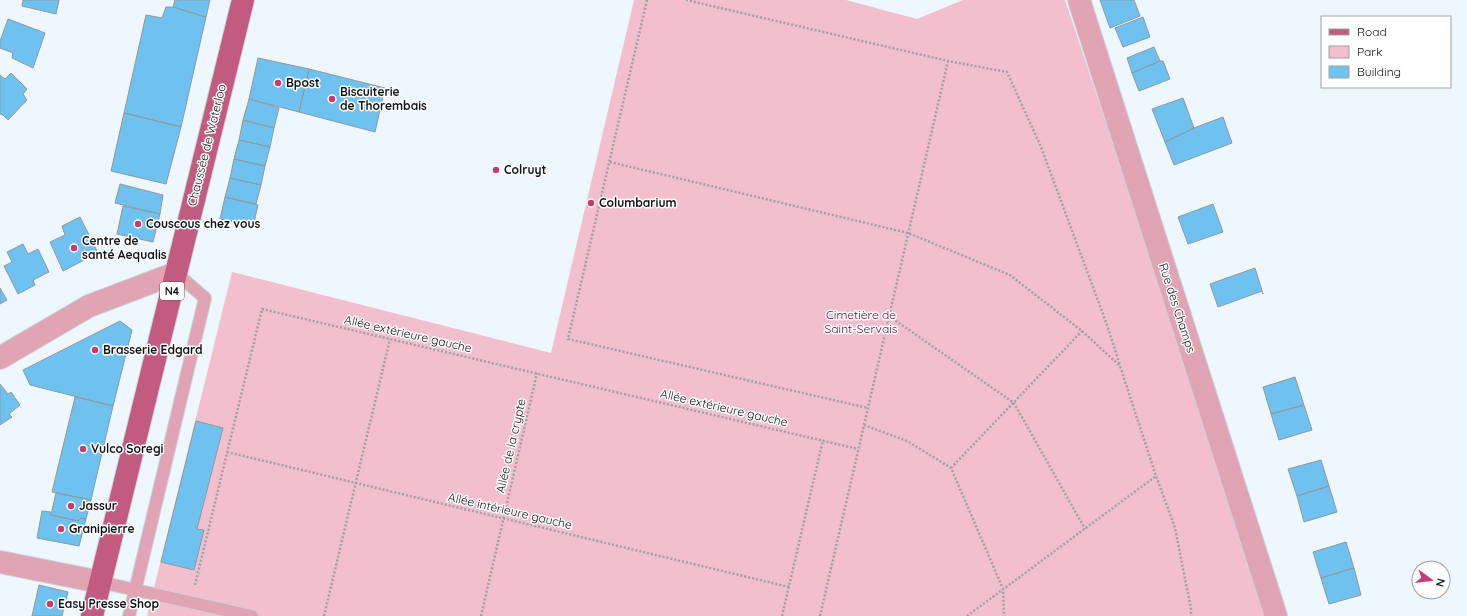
<svg xmlns="http://www.w3.org/2000/svg" width="1467" height="616" font-family="Quicksand,sans-serif">
	<rect width="100%" height="100%" fill="#eef7fd"/>
	<path fill="#f3becd" d="M634,0h212l71,19 46,-19h102l205,616h-1123l85,-344 319,81z"/>
	<path fill="#6fc2ef" stroke="#90999f" d="M23,0h36l-3,14 -34,-8z
		M175,0h35l-4,17 -33,-10z
		M1100,0h34l6,16 -30,12z
		M166,7h7l33,10 -25,110 -57,-14 22,-98 16,3z
		M1143,17l7,20 -27,10 -8,-19z
		M8,19l37,14 -12,35 -21,-10 1,-5 -13,-5v-7z
		M1154,47l6,14 -28,12 -5,-15z
		M258,58l51,11 -10,43 -50,-13z
		M1160,61h3l7,18 -31,12 -7,-18z
		M309,69l76,19 -10,44 -76,-20z
		M11,73l16,16 -4,5 4,6 -19,20 -5,-5 -3,-1v-39l5,4z
		M1183,98l11,30 -29,14 -13,-33z
		M249,99l30,9 -5,20 -31,-8z
		M124,113l57,14 -15,57 -55,-13z
		M1223,117l9,26 -58,22 -9,-23 29,-14z
		M243,120l31,8 -4,19 -31,-7z
		M239,140l31,7 -5,19 -31,-7z
		M234,159l31,7 -4,19 -31,-7z
		M230,178l31,7 -5,19 -31,-7z
		M120,184l43,11 -3,19 -45,-11z
		M225,197l33,8 -5,22 -33,-8z
		M1213,204l10,28 -35,12 -10,-27z
		M123,206l37,8 -7,28 -36,-8z
		M80,217l18,36 -35,18 -13,-29 15,-7 -3,-9z
		M23,244l5,10 10,-5 11,23 -16,8 2,5 -17,9 -14,-28 8,-4 -5,-10z
		M1255,268l8,26 -1,-3 -44,16 -8,-23z
		M0,288l7,12 -7,4z
		M120,321l12,9 -19,76 -83,-21 -7,-15z
		M1295,377l9,28 -33,9 -8,-27z
		M0,384l8,10 3,-2 9,13 -11,9 3,3 -12,8z
		M75,397l38,9 -22,94 -39,-8z
		M1304,405l8,25 -33,10 -8,-26z
		M196,421l27,7 -26,101 7,1 -10,40 -33,-8z
		M1321,460l8,26 -32,10 -9,-27z
		M1329,486l8,26 -33,10 -7,-26z
		M56,493l35,7 -5,19 -5,-1 -3,3 -27,-6z
		M42,511l9,1v3l27,6 3,-3 5,1 -7,27 -42,-8z
		M1346,542l8,26 -33,10 -8,-26z
		M1354,568l7,27 -32,9 -8,-26z
		M39,585l29,7 -6,24h-30z"/>
	<g fill="none" stroke-linecap="round" stroke-linejoin="round">
		<g stroke="#cad3d8" stroke-width="14">
			<path id="lane" d="M100,582l152,34
				M129,616l76,-318 -29,-25"/>
		</g>
		<g stroke="#cad3d8" stroke-width="24">
			<path id="street" d="M1079,0l197,616
				M0,358l89,-52 87,-33
				M0,562l100,20"/>
		</g>
		<g stroke="#cad3d8" stroke-width="24">
			<path id="primary" d="M92,616l151,-616"/>
		</g>
		<path stroke="#9ca3a8" stroke-width="2.5" stroke-dasharray="2 2" stroke-linecap="butt" d="M647,0l-79,339 300,69
			M686,0l262,61 59,11 34,75 65,175 14,43
			M610,162l298,71 102,42 72,56 38,35 36,110 19,52 16,81v7
			M889,316l125,87 71,126
			M864,425l43,16 44,27 52,121 1,27
			M227,452l562,135
			M951,468l131,-137
			M195,585l67,-276 596,140
			M324,616l66,-277
			M481,616l56,-243
			M782,616l41,-176
			M820,616l128,-555
			M967,616l189,-140"/>
		<use href="#lane" stroke="#e0a4b5" stroke-width="12"/>
		<use href="#street" stroke="#e0a4b5" stroke-width="22"/>
		<use href="#primary" stroke="#c35a7f" stroke-width="22"/>
	</g>
	<g fill="#c63b73" stroke="#fff" stroke-width="1.5">
		<circle cx="278" cy="83" r="4"/>
		<circle cx="332" cy="99" r="4"/>
		<circle cx="496" cy="170" r="4"/>
		<circle cx="591" cy="203" r="4"/>
		<circle cx="138" cy="224" r="4"/>
		<circle cx="74" cy="248" r="4"/>
		<circle cx="95" cy="350" r="4"/>
		<circle cx="83" cy="449" r="4"/>
		<circle cx="71" cy="506" r="4"/>
		<circle cx="61" cy="529" r="4"/>
		<circle cx="50" cy="604" r="4"/>
	</g>
	<g text-anchor="middle" stroke-width="3" stroke-linejoin="round" paint-order="stroke">
		<rect fill="#fff" stroke="#585a5b" stroke-width="1" x="160" y="282" width="24" height="18" rx="3"/>
		<g font-size="11" font-weight="bold" fill="#101315">
			<text x="172" y="295">N4</text>
		</g>
		<g font-size="12" font-weight="bold" fill="#101315" stroke="#fff" text-anchor="start">
			<text x="286" y="87">Bpost</text>
			<text x="340" y="96">Biscuiterie<tspan x="340" dy="14">de Thorembais</tspan></text>
			<text x="504" y="174">Colruyt</text>
			<text x="599" y="207">Columbarium</text>
			<text x="146" y="228">Couscous chez vous</text>
			<text x="82" y="245">Centre de<tspan x="82" dy="14">santé Aequalis</tspan></text>
			<text x="103" y="354">Brasserie Edgard</text>
			<text x="91" y="453">Vulco Soregi</text>
			<text x="79" y="510">Jassur</text>
			<text x="69" y="533">Granipierre</text>
			<text x="58" y="608">Easy Presse Shop</text>
		</g>
		<g font-size="12" fill="#101315" stroke="#fff">
			<text transform="translate(207 145) rotate(-76)" y="4">Chaussée de Waterloo</text>
			<text transform="translate(1177 308) rotate(72)" y="4">Rue des Champs</text>
			<text transform="translate(408 334) rotate(13)" y="4">Allée extérieure gauche</text>
			<text transform="translate(724 408) rotate(13)" y="4">Allée extérieure gauche</text>
			<text transform="translate(511 446) rotate(-77)" y="4">Allée de la crypte</text>
			<text transform="translate(510 511) rotate(13)" y="4">Allée intérieure gauche</text>
		</g>
		<g font-size="12" fill="#630030" stroke="#fff">
			<text x="861" y="319">Cimetière de<tspan x="861" dy="14">Saint-Servais</tspan></text>
		</g>
	</g>
	<rect x="1321" y="16" width="130" height="72" fill="#ffffff" stroke="#9fa1a1"/>
	<rect x="1329" y="29" width="20" height="6" fill="#c35a7f" stroke="#9fa1a1"/>
	<text x="1357" y="36" font-size="12" fill="#101315">Road</text>
	<rect x="1329" y="46" width="20" height="12" fill="#f3becd" stroke="#9fa1a1"/>
	<text x="1357" y="56" font-size="12" fill="#101315">Park</text>
	<rect x="1329" y="66" width="20" height="12" fill="#6fc2ef" stroke="#9fa1a1"/>
	<text x="1357" y="76" font-size="12" fill="#101315">Building</text>
	<g transform="translate(1431 580) rotate(105)"><circle r="19" fill="#ffffff" stroke="#9fa1a1"/>
	<path d="M0-3L7 15L0 10L-7 15Z" fill="#c63b73"/>
	<text y="-6" font-size="11" font-weight="bold" text-anchor="middle" fill="#101315">N</text>
	</g>
</svg>
